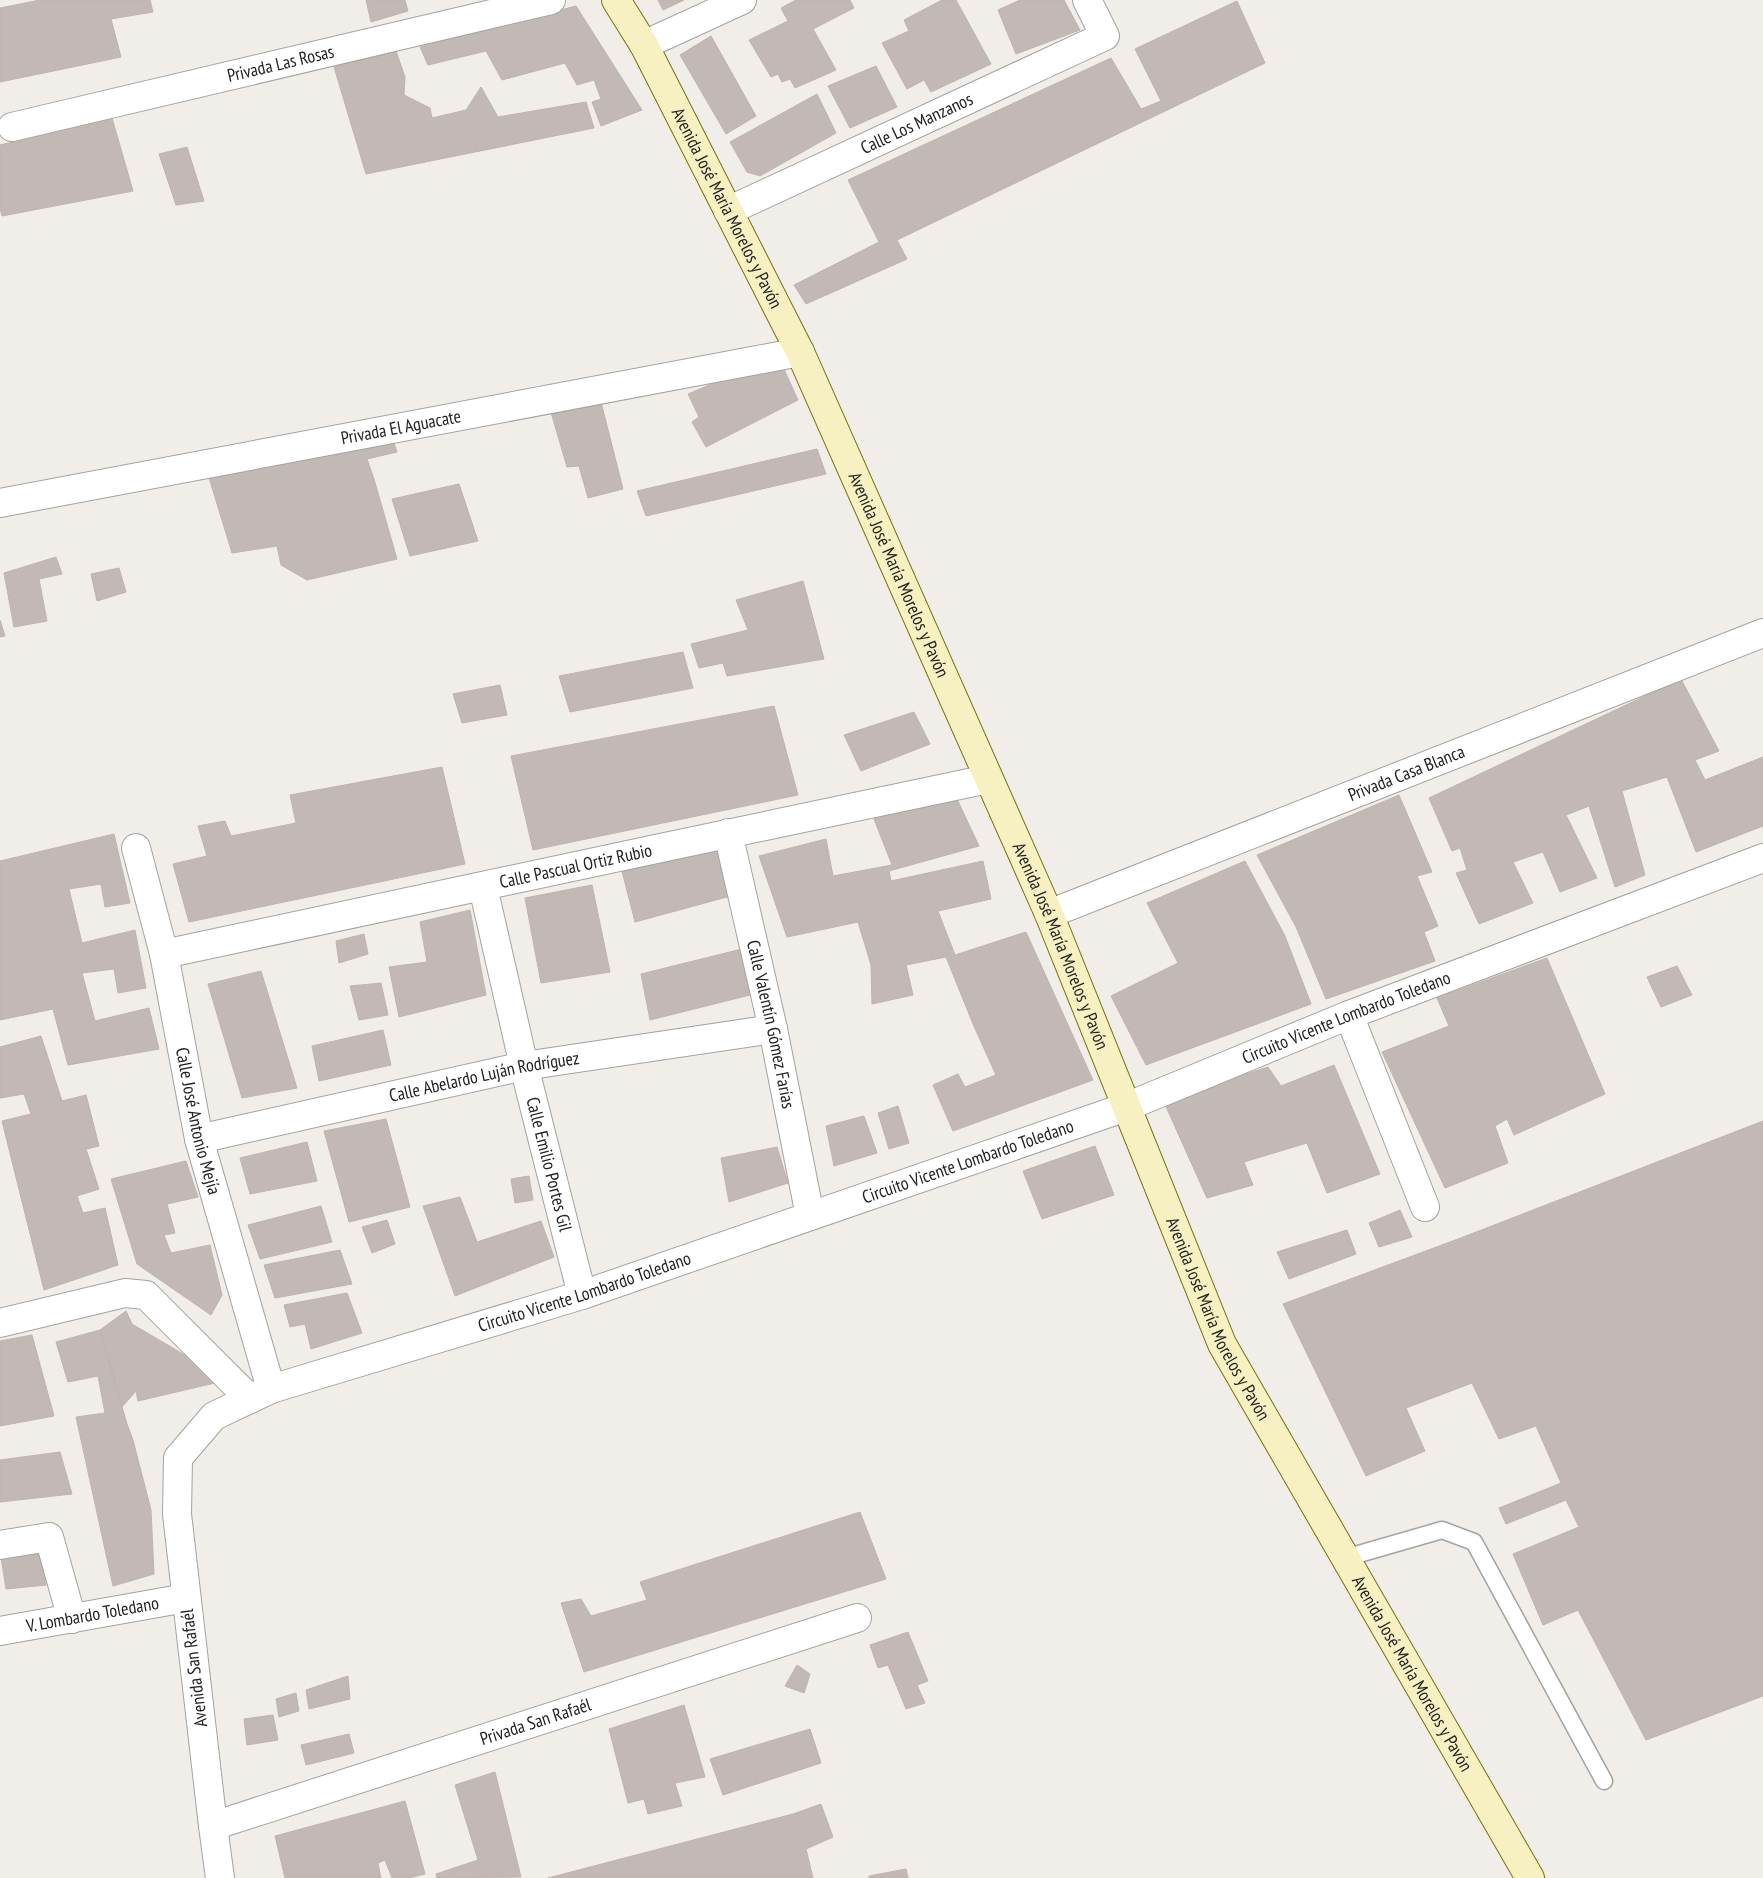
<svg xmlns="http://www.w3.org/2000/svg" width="1763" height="1878" font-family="'PT Sans Narrow',sans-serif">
	<rect width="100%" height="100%" fill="#f1ede9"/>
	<path fill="#c2b8b5" stroke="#c2b2ac" d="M40,0h110l3,12 -42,7 10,38 -121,25v-74z
		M366,0h39l3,11 -37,11z
		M658,0h26l-21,10z
		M796,0h54l4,8 -41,21 23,41 -41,18 -5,-9 -8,3 -4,-8 -7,3 -22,-37 39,-19 -7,-13z
		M942,0h14l35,64 -60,28 -7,-12 -17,9 -25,-46 27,-12 -5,-11z
		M1020,0h44l16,30 -64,24 -18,-44z
		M1237,1l28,62 -368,177 10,19 -101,45 -12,-19 85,-43 -31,-62 263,-122 30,51 20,-8 -26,-52z
		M576,6l66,104 -41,16 -9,-24 9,-3 -7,-19 -17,5 -12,-22 -63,17 -16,-29 -58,14 -8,-18z
		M711,36l45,80 -30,18 -46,-79z
		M396,51l9,26 -1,18 26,13 2,10 34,-8 15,-23 17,30 88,-15 8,26 -228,46 -32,-107z
		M876,66l21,41 -47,21 -22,-42z
		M817,94l19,39 -76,43 -13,-4 -17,-30z
		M112,118l21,73 -131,25 -2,-8v-63z
		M187,147l17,54 -28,4 -17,-51z
		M778,356l20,44 -92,47 -14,-25 7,-5 -11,-23z
		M600,398l23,91 -35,9 -9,-32 -12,1 -17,-58z
		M390,432l7,20 -30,7 7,20 23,80 -90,21 -26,-15 -4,-19 -45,7 -25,-82z
		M817,449l9,25 -180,42 -9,-25z
		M459,484l19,57 -68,15 -18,-57z
		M56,557l6,17 -23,5 8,42 -33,6 -10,-54z
		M119,568l7,24 -29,9 -6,-27z
		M803,581l21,78 -97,17 -4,-13 -24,5 -8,-24 57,-14 -12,-30z
		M0,620l5,16 -5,1z
		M683,652l10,36 -123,24 -11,-36z
		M1681,679l38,72 -24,9 10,20 58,-23v69l-67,26 -29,-75 -45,14 23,84 -30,12 -26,-81 -23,9 31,63 -37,14 -17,-40 -30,10 20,41 -54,21 -23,-51 11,-3 -7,-22 -8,3 -23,-53z
		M500,685l7,30 -45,8 -9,-29z
		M774,706l24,89 -265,55 -22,-94z
		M914,712l16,32 -69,27 -17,-36z
		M442,767l23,97 -276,58 -16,-58 34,-8 -9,-30 27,-5 6,15 65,-13 -6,-28z
		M1399,795l33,77 -15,4 21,50 -14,6 11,29 -109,38 -30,-72 -39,-72z
		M957,799l22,47 -90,25 2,10 92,-20 8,38 -53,12 17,44 71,-23 67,148 -140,51 -20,-46 25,-11 7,13 31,-12 -23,-51 -27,-67 -40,8 7,30 -41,9 -1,-39 -13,-43 -71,15 -28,-81 67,-17 7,37 59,-11 -18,-46z
		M114,834l16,69 -25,4 -4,-23 -32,5 13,54 53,-13 11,58 -28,5 -4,-24 -32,4 13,48 54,-13 10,41 -91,16 -15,-56 -53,11v-159z
		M724,843l14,51 -103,28 -13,-51z
		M1245,861l40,75 26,68 -165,61 -35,-69 67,-33 -31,-60z
		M592,885l18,87 -69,11 -16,-85z
		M470,910l16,85 -87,22 -10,-50 38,-5 -7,-40z
		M364,934l4,20 -29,9 -3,-22z
		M750,947l8,46 -108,27 -9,-46z
		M1547,958l58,136 -91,41 -7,-16 -12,7 13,37 -63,25 -63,-136 67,-26 -12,-28z
		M1677,966l15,29 -31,12 -14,-30z
		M261,971l36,117 -55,10 -34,-114z
		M381,983l7,32 -29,5 -9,-34z
		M383,1030l8,35 -72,16 -7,-35z
		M41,1036l21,65 24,-6 13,51 -13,3 13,40 -22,7 6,17 22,-5 13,57 -74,25 -42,-169 29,-7 -7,-20 -24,4v-51z
		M1334,1065l46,109 -53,19 -20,-50 -63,19 9,23 -46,13 -44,-98 105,-33 13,19z
		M898,1106l11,37 -20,6 -11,-36z
		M864,1116l13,37 -43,13 -8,-40z
		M386,1119l24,88 -61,15 -25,-91z
		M1763,1121v575l-117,44 -68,-130 -35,15 -30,-71 66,-27 -13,-27 -60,24 -7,-16 62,-25 -25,-57 -37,13 -27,-56 -66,25 19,43 -59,25 -83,-172 175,-65z
		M307,1142l10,39 -67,13 -10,-36z
		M1095,1146l19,49 -72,24 -19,-48z
		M777,1147l11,36 -59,19 -8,-44z
		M186,1161l12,36 -31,7 8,29 -11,2 7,18 39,-8 12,50 -11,20 -74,-51 -26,-85z
		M529,1176l4,24 -18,3 -4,-24z
		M460,1197l17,45 64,-21 13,36 -99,39 -32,-90z
		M321,1206l11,36 -72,17 -12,-34z
		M1400,1210l12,27 -33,10 -10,-24z
		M387,1220l8,24 -23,9 -10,-26z
		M1347,1230l9,24 -67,25 -12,-27z
		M340,1250l12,34 -77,14 -11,-33z
		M347,1293l15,40 -51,16 -6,-25 -15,3 -6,-22z
		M126,1311l6,13 85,50 2,8 -81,19 -2,-10 -14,16 -22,-77z
		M100,1330l27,94 6,16 18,70 3,64 -41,12 -37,-169 29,-4 -7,-37 -30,6 -12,-40z
		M32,1335l22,81 -54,10v-85z
		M60,1452l12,42 -72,8v-42z
		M860,1512l26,67 -302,93 -23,-69 20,-4 10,17 56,-16 -7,-18z
		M38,1552l8,33 -40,4 -5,-32z
		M908,1632l20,49 -11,4 8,18 -19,6 -18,-44 -10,3 -8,-23z
		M797,1665l13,9 -6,19 -19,-7z
		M348,1676l2,23 -41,10 -3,-19z
		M296,1693l3,18 -20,6 -3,-18z
		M684,1705l21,72 -30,6 7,23 -34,8 -4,-15 -16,4 -19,-74z
		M273,1715l5,25 -31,5 -3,-26z
		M810,1729l11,34 -98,32 -13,-36z
		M349,1734l5,19 -48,12 -5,-20z
		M495,1772l26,105 -84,1 -1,-4 42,-14 -23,-75z
		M405,1801l20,73 -16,4h-17l-7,-18 -7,3 3,15h-96l-10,-42z
		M821,1804l12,33 -27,12 7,29h-265l245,-64z
		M906,1869l2,9h-39v-2z"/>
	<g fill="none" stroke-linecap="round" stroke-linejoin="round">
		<g stroke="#a3a3a3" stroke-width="19">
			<path id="service" d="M1345,1558l97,-28 32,12 130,239"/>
		</g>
		<g stroke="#a3a3a3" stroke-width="30">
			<g id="minor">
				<path d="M644,45l98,-45"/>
				<path id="s1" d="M12,127l539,-127"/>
				<path id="s2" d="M728,211l377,-175 -18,-36"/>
				<path id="s3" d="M0,503l800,-151"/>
				<path id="s4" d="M728,833l45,196 37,187"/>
				<path id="s5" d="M136,848l28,106 35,185 72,250"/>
				<path id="s6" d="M483,887l41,179 58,229"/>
				<path id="s7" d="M1049,914l714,-281"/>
				<path id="s8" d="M164,954c275,-58 549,-118 824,-175"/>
				<path d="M1349,1015l76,192"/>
				<path id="s9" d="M199,1139l325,-73 249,-37"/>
				<path d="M0,1323l125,-30 21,2 104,104"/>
				<path d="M0,1545l49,-8 23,82"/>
				<path id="s10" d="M0,1631l186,-33"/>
				<path id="s11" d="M213,1826l644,-208"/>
				<path id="s12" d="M220,1878l-7,-52 -36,-312 1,-56 36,-42 57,-27 311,-94 544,-188 223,-92 414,-157"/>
			</g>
		</g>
		<g stroke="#76710b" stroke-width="30">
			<g id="secondary">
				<path id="s13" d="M616,0l28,45 156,307 249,562 173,430 308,534"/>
			</g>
		</g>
		<use href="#service" stroke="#fff" stroke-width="16"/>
		<use href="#minor" stroke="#fff" stroke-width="28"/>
		<use href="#secondary" stroke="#f7f1c1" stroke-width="28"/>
	</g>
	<g text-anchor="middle" stroke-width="4" stroke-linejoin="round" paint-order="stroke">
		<g font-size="18" fill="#222" stroke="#fff">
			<text dy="6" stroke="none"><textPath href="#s1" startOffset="276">Privada Las Rosas</textPath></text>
			<text dy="6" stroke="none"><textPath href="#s2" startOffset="208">Calle Los Manzanos</textPath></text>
			<text dy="6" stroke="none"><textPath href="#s13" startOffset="236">Avenida José María Morelos y Pavón</textPath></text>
			<text dy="6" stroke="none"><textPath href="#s3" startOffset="408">Privada El Aguacate</textPath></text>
			<text dy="6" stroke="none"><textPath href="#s13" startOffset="641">Avenida José María Morelos y Pavón</textPath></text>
			<text dy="6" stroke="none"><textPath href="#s7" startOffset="384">Privada Casa Blanca</textPath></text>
			<text dy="6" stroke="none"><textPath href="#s8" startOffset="421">Calle Pascual Ortiz Rubio</textPath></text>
			<text dy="6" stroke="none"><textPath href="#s13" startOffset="1046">Avenida José María Morelos y Pavón</textPath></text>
			<text dy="6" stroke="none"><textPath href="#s12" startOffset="1679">Circuito Vicente Lombardo Toledano</textPath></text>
			<text dy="6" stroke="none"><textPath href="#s4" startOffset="196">Calle Valentín Gómez Farías</textPath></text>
			<text dy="6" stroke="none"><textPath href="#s9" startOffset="292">Calle Abelardo Luján Rodríguez</textPath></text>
			<text dy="6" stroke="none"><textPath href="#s5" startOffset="280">Calle José Antonio Mejía</textPath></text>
			<text dy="6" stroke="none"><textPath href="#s12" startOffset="1274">Circuito Vicente Lombardo Toledano</textPath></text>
			<text dy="6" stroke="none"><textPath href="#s6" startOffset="285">Calle Emilio Portes Gil</textPath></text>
			<text dy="6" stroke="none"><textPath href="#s12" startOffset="869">Circuito Vicente Lombardo Toledano</textPath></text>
			<text dy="6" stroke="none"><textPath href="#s13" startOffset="1451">Avenida José María Morelos y Pavón</textPath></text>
			<text dy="6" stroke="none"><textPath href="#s10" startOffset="94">V. Lombardo Toledano</textPath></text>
			<text transform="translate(194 1668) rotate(-97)" y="6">Avenida San Rafaél</text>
			<text dy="6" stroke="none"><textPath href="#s13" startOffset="1856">Avenida José María Morelos y Pavón</textPath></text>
			<text dy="6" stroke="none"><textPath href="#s11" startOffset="339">Privada San Rafaél</textPath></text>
		</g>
	</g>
</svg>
